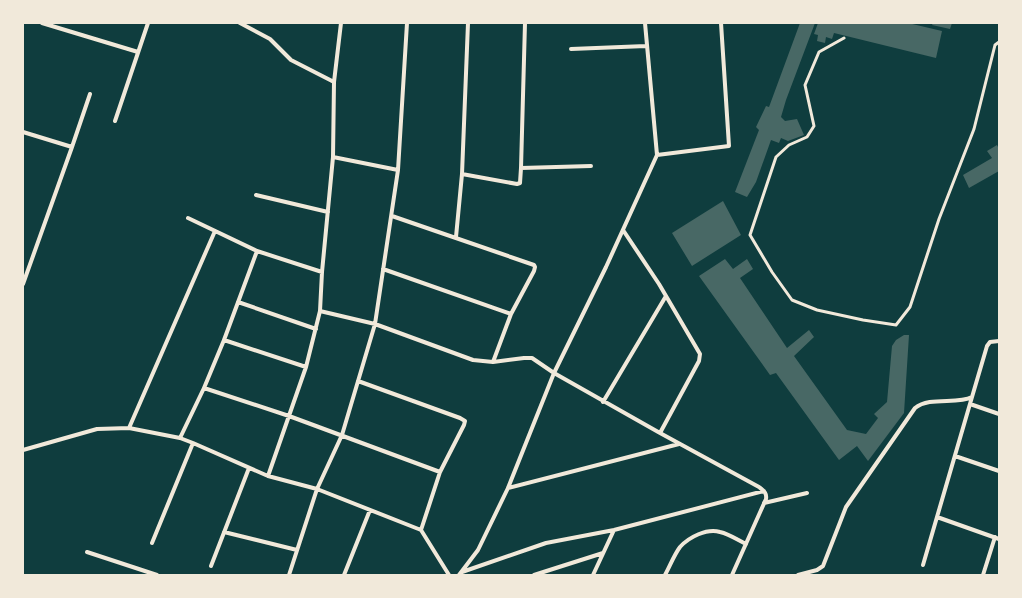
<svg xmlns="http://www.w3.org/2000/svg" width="1022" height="598" font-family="'Open Sans',sans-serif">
	<rect width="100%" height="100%" fill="#0f3d3e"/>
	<path fill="#486865" d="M800,23h15l-29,77 -5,17 4,4 12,-2 7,16 -16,6 -7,-3 -2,5 -8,-3 -15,42 -9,15 -12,-5 24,-62 -3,-3 10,-21 3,1z
		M818,23h90l34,8 -6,27 -102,-25 -2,6 -6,-2 -1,6 -8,-2 1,-6 -4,-1z
		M933,23h19l-2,6 -18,-4z
		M997,145l2,4v22l-30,17 -6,-13 29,-17 -5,-7z
		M723,201l18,34 -49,31 -20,-33z
		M725,259l8,10 14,-10 6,10 -13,9 47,70 22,-18 5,7 -20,19 53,74 19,4 12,-16 -4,-4 13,-12 5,-56 4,-6 8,-5h5l-5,78 -36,48 -11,-15 -18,14 -63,-87 -6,2 -15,-21 -56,-78z"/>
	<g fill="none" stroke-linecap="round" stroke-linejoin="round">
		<path stroke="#f1e9da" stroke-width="3" d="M844,38l-25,14 -14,33 9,41 -7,11 -18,8 -13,12 -26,78 22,37 20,28 25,10 46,10 33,5 14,-18 29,-88 35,-90 21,-84 4,-3"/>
		<path stroke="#f1e9da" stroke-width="4" d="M42,23l96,29
			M240,23l30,16 21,21 43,22
			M645,23l12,132
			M571,49l75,-3
			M115,121l33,-98
			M23,132l49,15
			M333,157l65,13
			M521,168l70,-2
			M462,174l55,10 3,-1 1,-15 4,-145
			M256,195l72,17
			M392,216l142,49 1,2 -1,4 -23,43 -18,48
			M188,218l69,33 65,21
			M456,237l6,-63 6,-151
			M383,269l128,45
			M23,284l49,-137 18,-53
			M238,302l78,27
			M320,311l55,13 98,36 20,2 31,-4h8l22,15 106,60 39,-72 1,-7 -41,-70 -36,-54
			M224,340l82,27
			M358,381l102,37 5,3 -1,4 -24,47 -19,58
			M204,388l85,28 151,56
			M603,402l63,-106
			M970,404l29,10
			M129,428l86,-197
			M660,433l99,54c5,4 8,6 7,12l-34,76
			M180,438l24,-50 20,-48 33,-89
			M23,450l74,-21 32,-1 51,10 13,5 75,33 49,13 104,41 28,45
			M955,456l44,15
			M268,476l38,-109 14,-56 2,-39 11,-115 1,-75 7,-59
			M508,488l171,-44
			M764,503l43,-10
			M937,517l62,22
			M224,532l73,18
			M152,543l41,-100
			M87,552l70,23
			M923,565l49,-168
			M211,566l38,-98
			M462,572l84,-29 68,-13 150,-39
			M289,575l28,-86 25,-54 33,-111 23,-154 9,-147
			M344,575l26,-65
			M459,575l19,-25 30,-62 46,-115 52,-106 51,-112 72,-9 -8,-123
			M534,575l69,-22
			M593,575l21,-45
			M665,575c5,-9 9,-20 15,-28 9,-10 27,-19 40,-15 9,2 18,8 26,12
			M798,575l19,-5 6,-4 23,-59 69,-99c15,-12 42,-3 57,-11l15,-51 3,-4 9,-1
			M983,575l12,-38"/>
	</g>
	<rect width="1022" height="598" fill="none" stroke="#f1e9da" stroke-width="48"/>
</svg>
